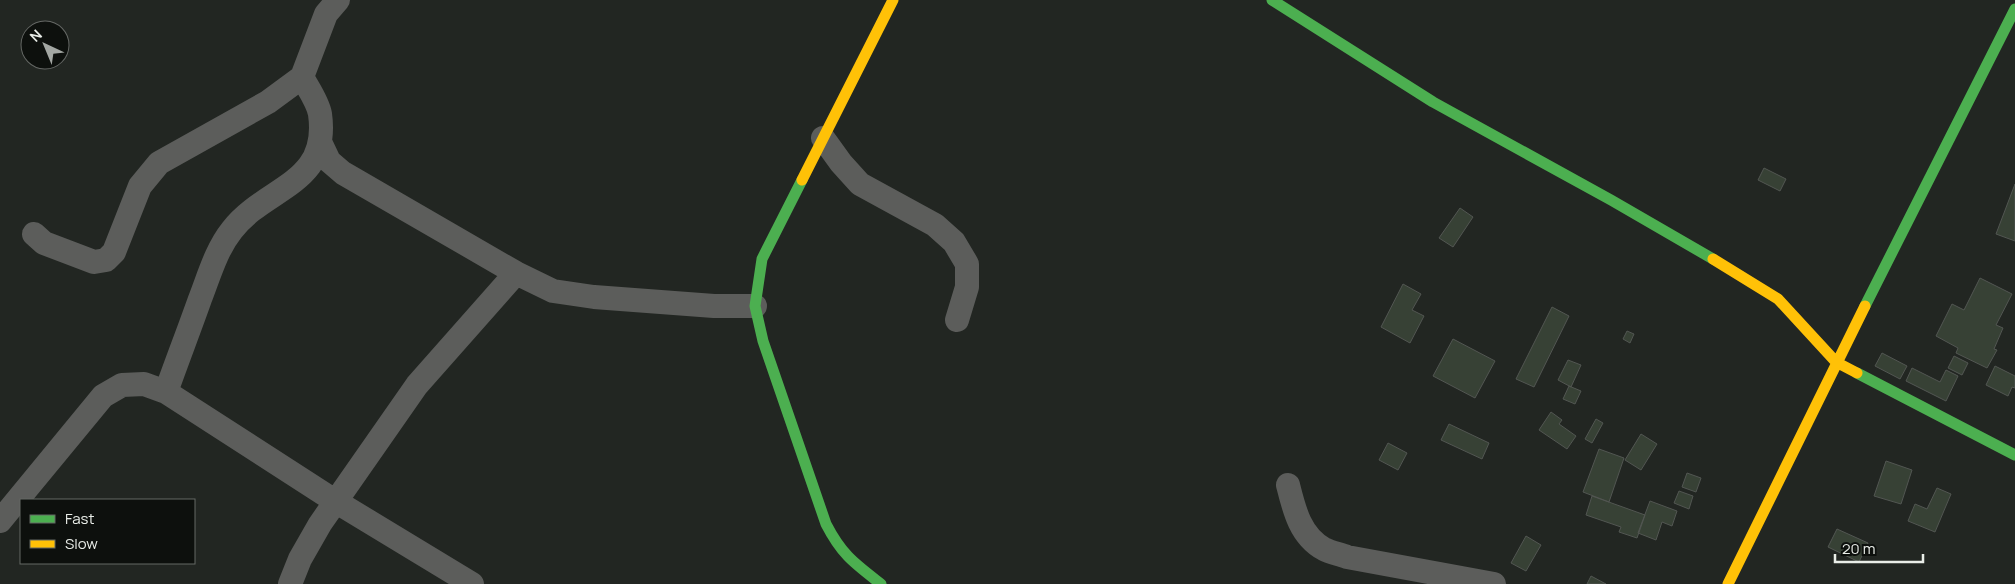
<svg xmlns="http://www.w3.org/2000/svg" width="2015" height="584" font-family="Manrope,sans-serif">
	<rect width="100%" height="100%" fill="#222622"/>
	<path fill="#374135" stroke="#525652" d="M1764,168l22,11 -6,12 -22,-11z
		M2015,184v57l-19,-7z
		M1460,208l13,9 -20,30 -14,-9z
		M1980,278l32,16 -16,31 7,3 -9,21 3,1 -10,18 -31,-15 2,-5 -22,-12 16,-32 12,6z
		M1403,284l18,10 -9,16 12,6 -14,27 -29,-16z
		M1552,307l17,9 -35,71 -18,-8z
		M1627,331l7,3 -4,9 -7,-4z
		M1453,339l42,22 -20,37 -42,-22z
		M1882,353l25,13 -7,13 -25,-13z
		M1954,356l14,7 -6,12 -14,-7z
		M1568,360l13,5 -10,22 -13,-7z
		M1995,366l20,10v12l-3,-1 -4,9 -22,-11z
		M1912,368l28,14 6,-12 12,6 -12,25 -40,-20z
		M1569,386l12,5 -6,13 -12,-5z
		M1551,412l11,8 -3,4 17,12 -9,13 -28,-19z
		M1596,419l7,4 -11,20 -7,-4z
		M1449,424l40,19 -7,16 -41,-19z
		M1641,434l16,10 -16,26 -16,-10z
		M1388,443l19,10 -9,17 -19,-10z
		M1599,449l25,9 -15,44 -26,-10z
		M1886,461l26,9 -11,34 -27,-8z
		M1687,473l14,5 -5,14 -14,-5z
		M1937,488l14,6 -16,38 -27,-11 7,-17 12,5z
		M1679,491l14,5 -4,13 -15,-6z
		M1592,496l53,19 -8,23 -18,-6 2,-5 -35,-12z
		M1650,501l27,10 -5,15 -10,-4 -6,18 -18,-7z
		M1837,529l31,14 -9,19 -31,-15z
		M1526,536l15,9 -15,26 -15,-8z
		M1591,576l15,8h-19z"/>
	<g fill="none" stroke-linecap="round" stroke-linejoin="round">
		<path stroke="#5c5d5b" stroke-width="24" d="M823,138l18,25 19,21 75,41 19,17 13,22v23l-10,33
			M320,142l9,19 14,12 173,100 37,18 41,6 120,9h41
			M34,234l10,9 50,19 12,-2 8,-8 26,-66 19,-23 109,-61 34,-25
			M166,392c11,-31 23,-62 34,-93 9,-23 16,-49 32,-69 34,-44 98,-45 88,-116 -2,-12 -12,-26 -18,-37l24,-63 12,-14
			M1288,485c6,24 12,51 36,64 7,4 16,5 23,8l147,27
			M0,521l103,-125 19,-11 22,-1 22,8 169,109 137,83
			M290,584l10,-25 20,-35 97,-139 99,-112"/>
		<path stroke="#4caf50" stroke-width="11" d="M1272,0l161,102 178,98 102,59
			M802,180l-40,79 -7,47 8,35 63,183c16,31 28,39 55,60
			M1865,306l150,-297
			M1857,373l158,82"/>
		<path stroke="#ffc107" stroke-width="11" d="M802,180l91,-180
			M1713,259l65,40 58,63 21,11
			M1728,584l137,-278"/>
	</g>
	<rect x="20" y="499" width="175" height="65" fill="#0d100d" stroke="#656865"/>
	<rect x="30" y="515" width="25" height="8" fill="#4caf50" stroke="#656865"/>
	<text x="65" y="524" font-size="15" fill="#e9ede8">Fast</text>
	<rect x="30" y="540" width="25" height="8" fill="#ffc107" stroke="#656865"/>
	<text x="65" y="549" font-size="15" fill="#e9ede8">Slow</text>
	<g transform="translate(45 45) rotate(316)"><circle r="24" fill="#0d100d" stroke="#656865"/>
	<path d="M0-4L9 19L0 12L-9 19Z" fill="#a3a7a3"/>
	<text y="-8" font-size="14" font-weight="bold" text-anchor="middle" fill="#e9ede8">N</text>
	</g>
	<path d="M1835 554v8h88v-8" fill="none" stroke="#e9ede8" stroke-width="2.5"/>
	<text x="1842" y="554" font-size="15" fill="#e9ede8" stroke="#0d100d" stroke-width="4" paint-order="stroke">20 m</text>
</svg>
